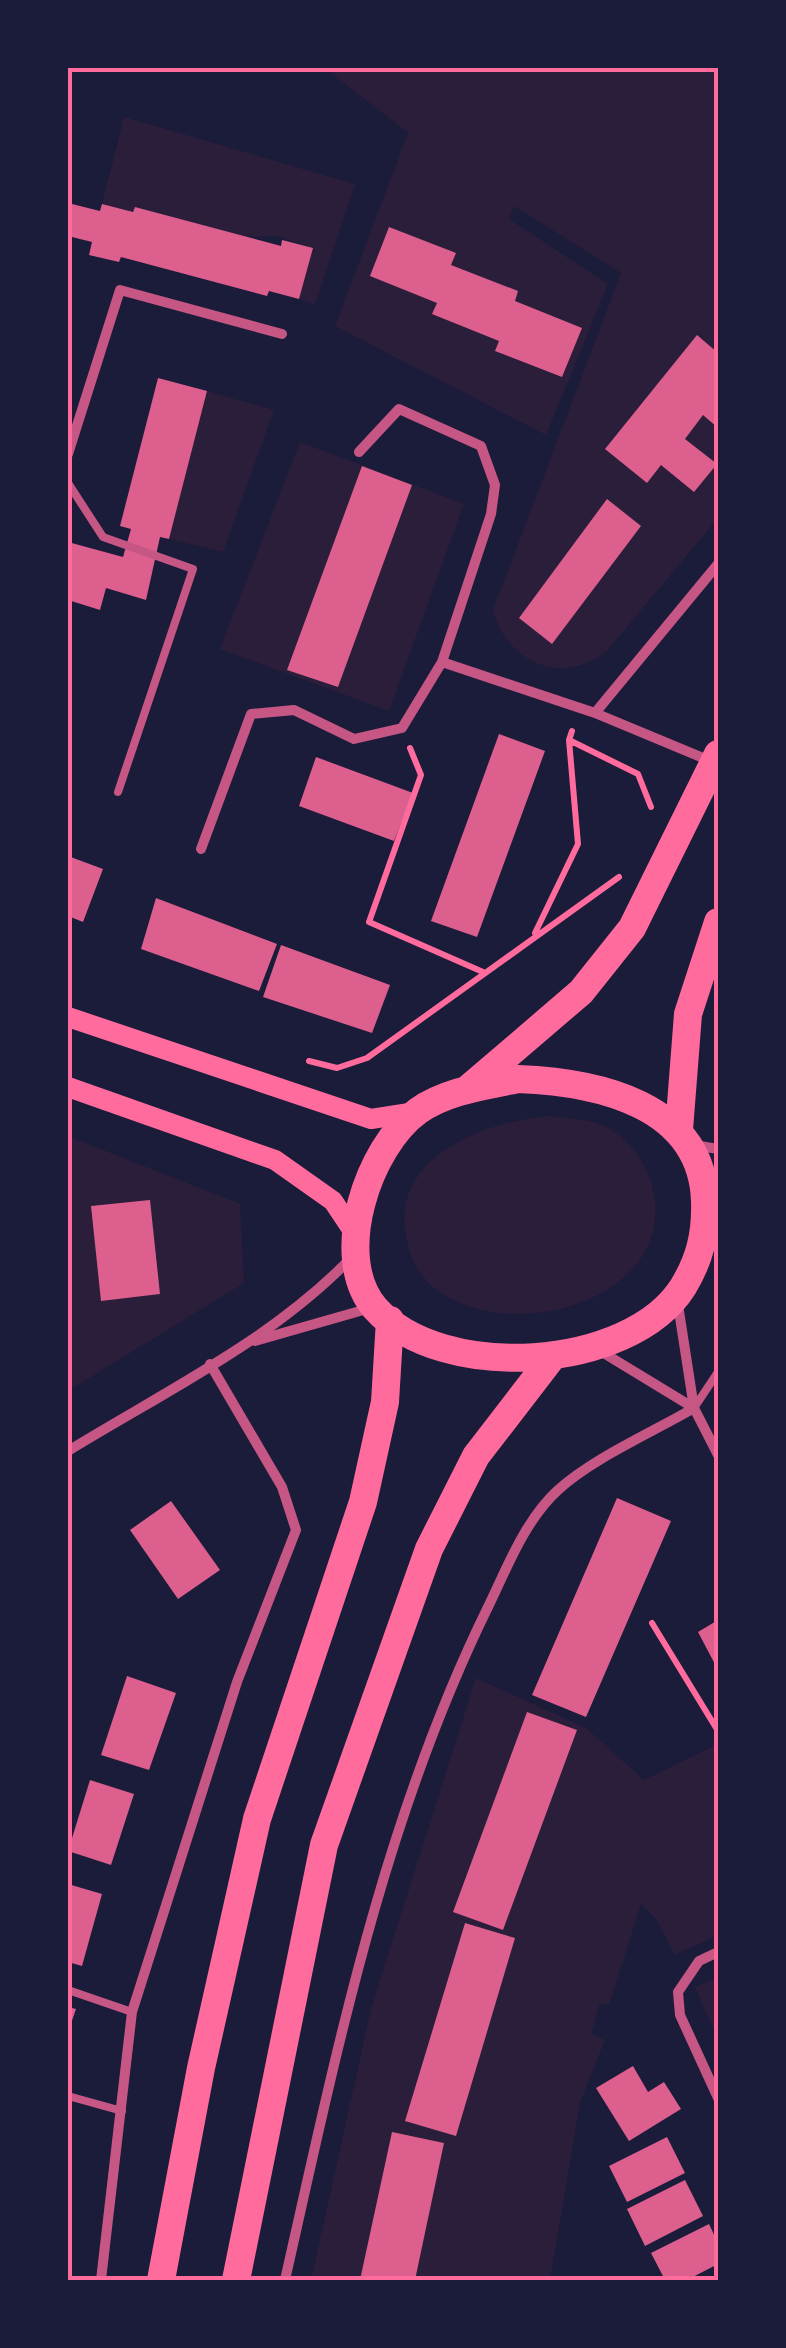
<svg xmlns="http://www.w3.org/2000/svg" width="786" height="2348" font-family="Ubuntu,sans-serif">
	<rect width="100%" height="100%" fill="#1b1b3a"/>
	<path fill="#2a1e3b" d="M325,68h393v450l-111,133c-44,35 -100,13 -114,-41l128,-337 -107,-67 -5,13 99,65 -62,151 -211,-109 73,-193z
		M124,117l231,67 -40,120 -16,-5 13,-51 -36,-12 -31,1 -110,-30 -2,5 -31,-8z
		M207,391l67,19 -51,142 -54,-13z
		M300,442l164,62 -75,207 -169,-62z
		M551,1116c18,3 44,3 59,13 44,27 61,89 29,132 -42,56 -145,70 -201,30 -17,-13 -27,-29 -31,-50 -20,-84 77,-120 144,-125z
		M68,1136l172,68 4,79 -176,108z
		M476,1678l110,50 58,52 74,-36v191l-43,20 -19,-36 -15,-15 -32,101 -9,-2 -9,31 14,6 -25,63 -30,177h-239l61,-275z
		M718,1977v63l-23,-53z"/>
	<path fill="#dd5f8e" d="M68,203l32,8 2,-7 31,8 2,-5 146,39 1,-6 31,8 -14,51 -30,-8 -2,5 -146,-39 -2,5 -30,-7 3,-13 -24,-6z
		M389,227l67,26 -5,12 67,26 -3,10 67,27 -20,49 -67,-26 4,-10 -67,-27 5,-11 -67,-27z
		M697,335l21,18v75l-15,-13 -18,24 32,25 -23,28 -33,-27 -14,18 -42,-34z
		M158,378l49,13 -38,148 -9,-2 -14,63 -40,-12 -6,22 -32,-10v-58l55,15 8,-28 -11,-3z
		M362,466l50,19 -74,202 -51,-17z
		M607,499l34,27 -89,118 -33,-26z
		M499,734l46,17 -68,186 -46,-16z
		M316,757l97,36 -19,48 -95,-35z
		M68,856l35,13 -20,53 -15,-6z
		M156,898l121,46 -18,47 -118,-42z
		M281,945l109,40 -18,48 -109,-36z
		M150,1200l10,94 -59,7 -10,-95z
		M617,1498l54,23 -85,196 -54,-22z
		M171,1501l49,69 -42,29 -48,-69z
		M718,1620v50l-20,-38z
		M127,1676l49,17 -27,77 -48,-15z
		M527,1712l50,18 -74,200 -50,-18z
		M90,1780l44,14 -23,71 -43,-14z
		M68,1884l34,10 -20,72 -14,-4z
		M465,1923l50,15 -59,198 -51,-15z
		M68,2007l8,2 -8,23z
		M633,2066l15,26 16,-10 17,27 -52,32 -33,-53z
		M392,2132l52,11 -29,137h-55z
		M667,2137l18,36 -58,29 -18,-36z
		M685,2180l18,36 -58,30 -18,-37z
		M709,2224l9,19v21l-31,16h-22l-14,-27z"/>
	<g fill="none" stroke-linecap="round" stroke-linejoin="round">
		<path stroke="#ff6b9d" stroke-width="6" d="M572,731l-3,9 69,34 13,33
			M410,748l11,27 -52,147 114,50
			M535,933l43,-89 -9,-104
			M309,1061l28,7 30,-10 252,-181
			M652,1623l66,108"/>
		<path stroke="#c65784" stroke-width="8" d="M68,483l35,54 90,32 -75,223
			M694,1408l24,-36
			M68,1990l64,22
			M68,2096l54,15"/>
		<path stroke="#c65784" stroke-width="10" d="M359,452l40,-43 82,37 14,39 -4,29 -49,148
			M68,454l52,-164 162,44
			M595,713l123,-149
			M201,849l50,-135 43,-4 60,29 48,-11 40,-66 153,51 118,49
			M694,1145l24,4
			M677,1298l17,110 24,47
			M255,1341l119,-34
			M597,1349l97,59
			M68,1451c96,-59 204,-111 283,-193
			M718,1952l-19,9 -21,31 2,23 38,83
			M101,2280l31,-268 105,-330 59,-152 -14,-43 -72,-123
			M285,2280c52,-230 98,-459 203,-673 19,-39 37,-87 70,-117 35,-32 95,-58 136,-82"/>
		<path stroke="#ff6b9d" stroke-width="20" d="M68,1017l303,102 45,-7
			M68,1087l207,73 58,41 22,33"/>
		<path stroke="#ff6b9d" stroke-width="28" d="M518,1079c79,3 184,25 187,122 1,33 -5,58 -22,86 -53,84 -242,96 -308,21 -44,-51 -7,-161 43,-197 28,-20 67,-25 100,-32z
			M469,1088l112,-96 51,-64 86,-174
			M679,1130l9,-116 30,-92
			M161,2280l40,-212 56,-249 106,-317 22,-100 5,-82
			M236,2280l88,-435 105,-296 47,-93 77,-100"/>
	</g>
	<rect width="786" height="2348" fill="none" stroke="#1b1b3a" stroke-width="140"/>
	<rect x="70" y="70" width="646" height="2208" fill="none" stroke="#ff6b9d" stroke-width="4"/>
</svg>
